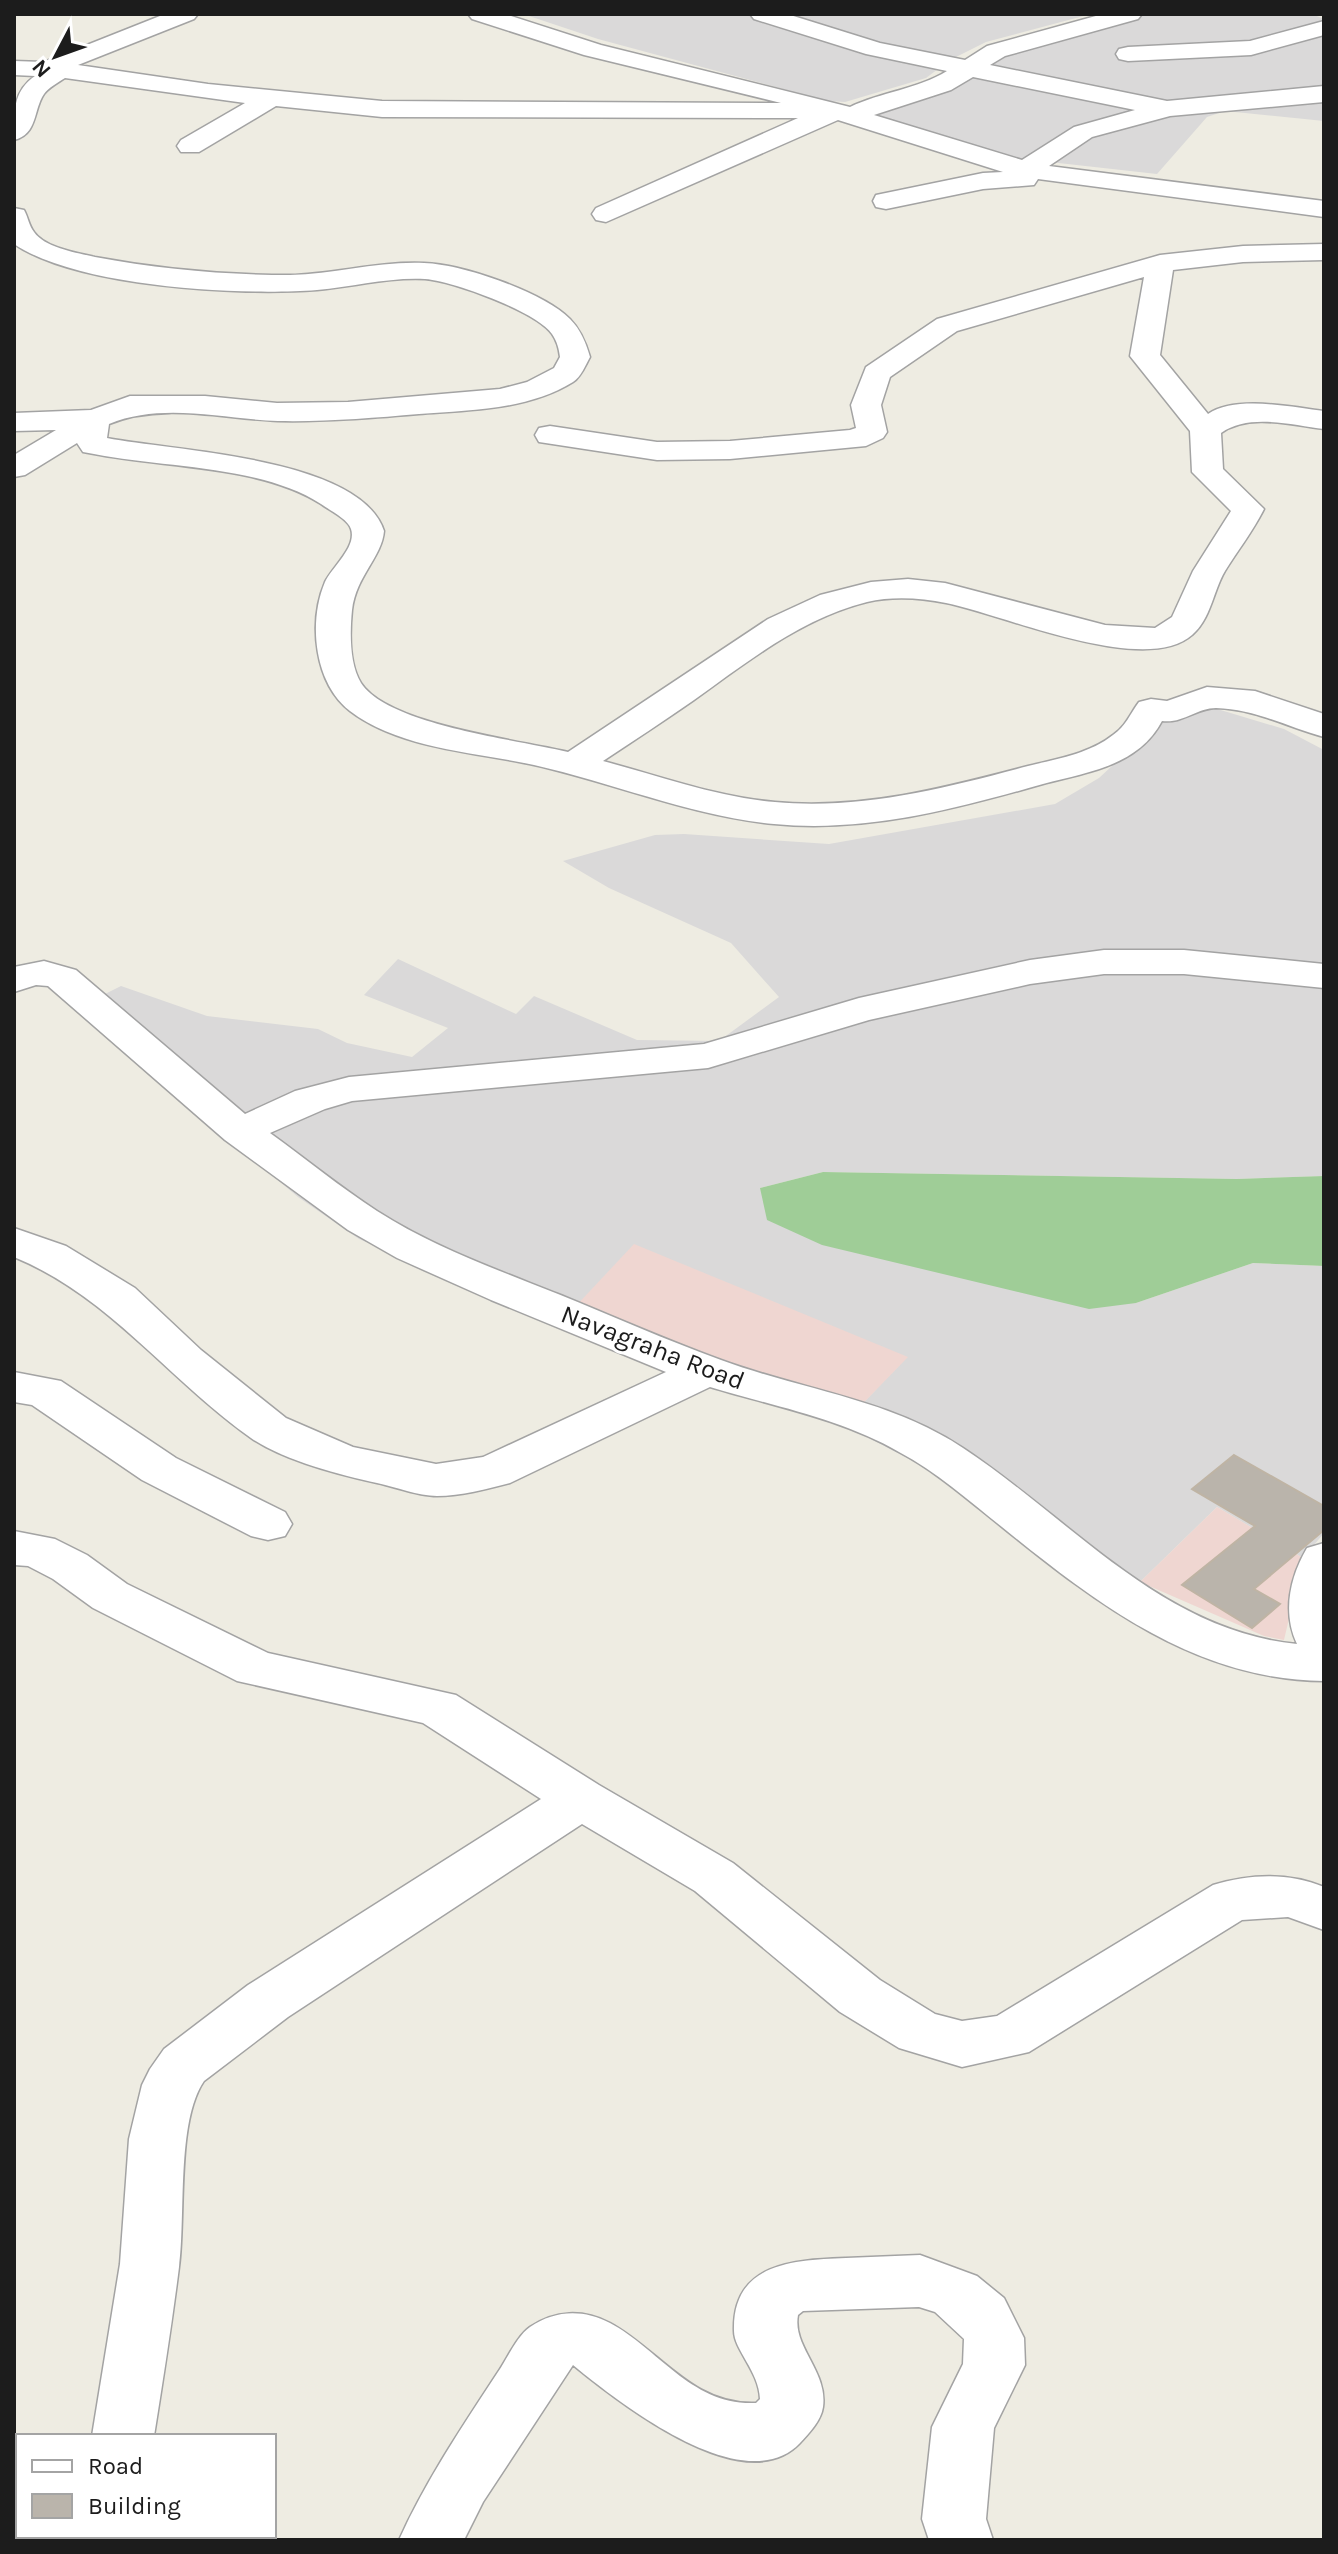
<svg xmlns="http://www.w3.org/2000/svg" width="1338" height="2554" font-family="Karla,sans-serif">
	<rect width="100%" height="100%" fill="#eeece2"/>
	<path fill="#dad9d9" d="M523,14h568l-105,28 -36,18 -24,18 -81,24 -17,-1 -230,-62z
		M1122,14h190l12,5v102l-99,-10 -18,6 -50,57 -171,-19 -127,-39 121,-58z
		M1184,699l100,30 40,21v426l-87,3 -414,-7 -63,16 376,115 117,-40 71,3v267l-21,25 -86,-51 -77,75 -297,-158 64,-67 -348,-33 -200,-85 -61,-42 -223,-188 46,-23 86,30 111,13 29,14 65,14 36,-29 -84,-33 34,-36 118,55 18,-18 103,44 82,1 60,-44 -48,-54 -122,-55 -46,-27 92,-26 29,-1 145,10 226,-40 44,-26z"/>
	<path fill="#efd6d1" d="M634,1244l274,113 -65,67 -284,-100z
		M1217,1507l86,51 -19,82 -20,-4 -124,-54z"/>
	<path fill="#9fcd97" d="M823,1172l414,7 87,-3v90l-71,-3 -117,40 -47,6 -267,-64 -55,-25 -7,-32z"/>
	<path fill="#bab4ab" stroke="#bfb4a4" stroke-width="2" d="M1234,1455l90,51v24l-70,59 26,15 -28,24 -70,-43 73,-59 -63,-37z"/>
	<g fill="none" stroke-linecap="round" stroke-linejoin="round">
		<g stroke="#a3a3a3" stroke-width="3">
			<path id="minor" d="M165,14h33l-4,5 -116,46 130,19 174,17 399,2 -197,-48 -112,-36 -4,-5h37l96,31 249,62c31,-15 68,-18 97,-36l-81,-17 -112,-35 -4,-5h37l93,29 85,17 22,-14 116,-32h39l-4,5 -133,37 -15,9 177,36 157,-15v16l-154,14 -78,21 -43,29 275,35v16l-286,-38 -4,6 -51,4 -97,20 -10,-2 -3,-6 3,-6 107,-22 20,-1 -165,-52 -232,102 -10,-2 -4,-6 4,-6 202,-90 -416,-1 -106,-11 -77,46h-18l-4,-6 4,-6 64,-37 -180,-25c-6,4 -17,10 -21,16 -11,16 -6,40 -30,46 0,-26 -2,-48 21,-64l-21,-1v-14l30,1zM973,77l162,33 -61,17 -52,33 -148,-45 77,-25z
				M1324,21v14l-73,20 -123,6 -9,-2 -3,-5 3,-5 9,-2 122,-6z
				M14,208l10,2c4,7 5,16 10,22 11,16 44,21 61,25 64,12 130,18 195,18 45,-1 89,-14 134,-12 38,1 119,29 146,56 11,11 16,24 20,38 -5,9 -9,20 -17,25 -45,28 -103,28 -154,32 -47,4 -94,8 -141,7 -56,-2 -115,-19 -169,3l-2,14c65,13 253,19 277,93 -2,26 -28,45 -32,79 -2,20 -3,54 9,73 27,42 158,57 207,69l200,-133 52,-24 51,-13 37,-3 37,4 160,42 50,3 17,-11 21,-46 38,-60 -39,-39 -2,-41 -60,-75 14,-79 -187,54 -67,46 -9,28 6,27 -4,6 -17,8 -136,13 -73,1 -118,-18 -4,-7 4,-7 11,-2 107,16 73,-1 120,-11 6,-2 -5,-23 15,-38 71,-48 223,-64 83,-9 81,-2v16l-81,2 -70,8 -13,85 48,59c27,-19 84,-7 116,-3v18c-33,-4 -75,-16 -103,4l2,36 41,40c-11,22 -26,41 -39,62 -12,20 -14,48 -33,64 -47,42 -190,-21 -246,-32 -25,-5 -53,-7 -79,-1 -65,16 -120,60 -173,98 -30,21 -61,41 -91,61 57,15 113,36 172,41 86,8 170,-14 253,-36 28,-7 61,-12 85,-31 13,-9 17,-21 26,-33l12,-3 16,2 40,-14 48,4 69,23v23c-37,-10 -69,-28 -108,-29 -19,0 -34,16 -54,13 -24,45 -74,51 -119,63 -87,25 -178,49 -269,40 -83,-8 -160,-41 -240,-59 -59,-13 -134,-16 -184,-54 -36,-28 -42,-89 -25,-129 7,-15 32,-35 26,-53 -3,-10 -22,-19 -30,-25 -61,-39 -157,-36 -227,-50l-11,-2 -6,-9 -52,32 -11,2v-22l42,-25 -42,1v-18l77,-3 39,-14h75l72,7 71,-1 152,-13 27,-7 27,-14 6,-11c-1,-8 -3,-16 -8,-23 -15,-22 -99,-53 -127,-55 -36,-2 -72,8 -108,11 -78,6 -239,-3 -303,-46z
				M1104,950h80l140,14v24l-140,-14h-80l-74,10 -161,36 -161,48 -356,33 -27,8 -55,24c36,26 70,54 107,78 56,36 121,59 181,83 54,22 108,46 163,66 81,30 169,39 242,88 108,71 199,183 334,196 -15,-32 -7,-67 10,-96l17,-5v138c-128,-1 -227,-77 -322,-154 -33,-26 -65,-55 -103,-75 -57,-33 -126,-46 -189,-65l-200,96c-23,6 -49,13 -73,13 -19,0 -41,-9 -60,-13 -37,-8 -94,-23 -126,-45 -82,-58 -142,-142 -237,-181v-29l52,18 69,42 66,62 85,68 67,29 83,17 47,-7 183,-85 -175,-72 -94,-42 -49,-28 -123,-90 -177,-154 -12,-1 -22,7v-25l30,-6 32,9 169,144 50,-23 54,-14 355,-33 155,-46 171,-38z
				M14,1372l47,9 115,77 109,54 7,12 -7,12 -17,4 -17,-4 -109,-56 -110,-75 -18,-3z
				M14,1531l41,8 32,16 40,29 141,69 188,42 143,90 134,78 147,117 55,34 27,7 35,-5 216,-131c37,-11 75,-13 111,2v43l-36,-13 -46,3 -213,132 -67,15 -63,-19 -59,-36 -145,-121 -113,-67 -294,193 -84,64c-28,41 -18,136 -25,186 -7,56 -16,113 -25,169h-62l28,-172 9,-125 13,-54 8,-16 14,-20 84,-64 293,-186 -118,-76 -186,-42 -144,-73 -40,-29 -25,-13 -14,-1z
				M920,2255l57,21 27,22 20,40 1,27 -31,63 -8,91 7,21h-64l-7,-21 10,-92 31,-63 1,-25 -29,-27 -16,-5 -116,4 -5,4c-6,32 30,56 25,92 -2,14 -14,26 -23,36 -56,59 -183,-42 -227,-78l-90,137 -19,38h-65c27,-60 63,-113 99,-168 9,-13 19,-36 32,-45 25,-17 53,-18 80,-4 49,26 82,83 146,80l4,-4c-1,-28 -26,-49 -26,-68 -2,-69 61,-71 112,-73 25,-1 49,-2 74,-3z
				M61,2536h64l-2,4h-64z"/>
		</g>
		<use href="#minor" fill="#fff" fill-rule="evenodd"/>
	</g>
	<g text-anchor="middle" stroke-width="6" stroke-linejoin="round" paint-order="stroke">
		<g font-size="26" fill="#1c1c1c" stroke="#fff">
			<text transform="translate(653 1347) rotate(21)" y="9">Navagraha Road</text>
		</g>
	</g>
	<rect width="1338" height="2554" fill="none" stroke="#1c1c1c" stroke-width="32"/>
	<rect x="16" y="2434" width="260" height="104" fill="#ffffff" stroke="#a4a4a4" stroke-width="2"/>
	<rect x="32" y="2460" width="40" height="12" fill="#ffffff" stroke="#a4a4a4" stroke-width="2"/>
	<text x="88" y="2474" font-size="24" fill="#1c1c1c">Road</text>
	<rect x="32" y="2494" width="40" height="24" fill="#bab4ab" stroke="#a4a4a4" stroke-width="2"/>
	<text x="88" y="2514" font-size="24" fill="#1c1c1c">Building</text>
	<g transform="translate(56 56) rotate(229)" stroke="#ffffff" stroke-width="6" paint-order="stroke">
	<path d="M0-6L14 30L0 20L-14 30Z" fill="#1c1c1c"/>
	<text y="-12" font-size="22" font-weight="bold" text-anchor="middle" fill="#1c1c1c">N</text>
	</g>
</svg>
